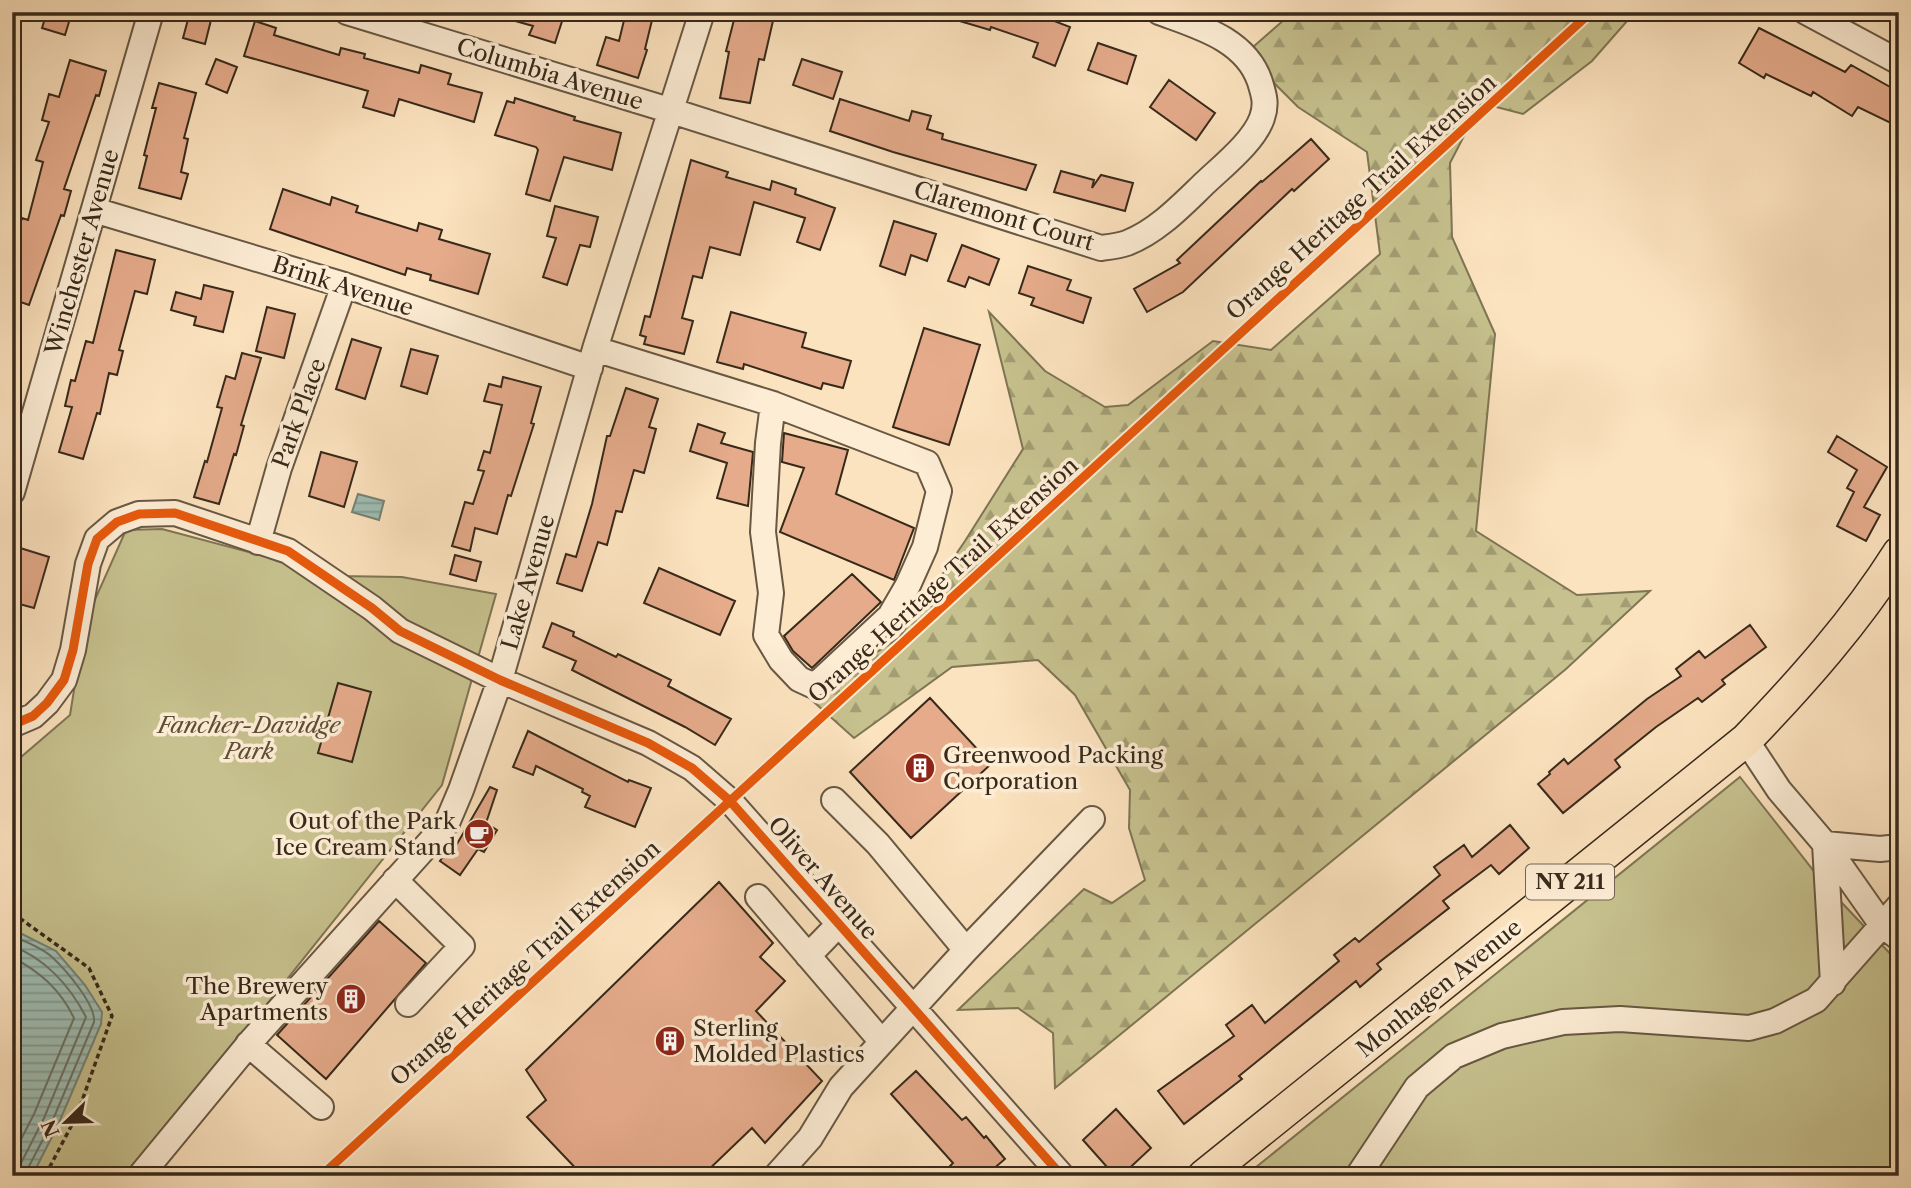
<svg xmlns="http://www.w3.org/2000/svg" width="1911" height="1188" font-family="'Libre Caslon Text',serif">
	<defs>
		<pattern id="forest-firs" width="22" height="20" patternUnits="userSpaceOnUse" patternTransform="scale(1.75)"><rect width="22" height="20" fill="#c6c18e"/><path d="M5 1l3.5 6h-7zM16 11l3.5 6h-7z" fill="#a29d73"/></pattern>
		<pattern id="water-rules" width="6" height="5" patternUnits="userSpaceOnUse" patternTransform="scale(1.75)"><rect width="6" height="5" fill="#9fbeb4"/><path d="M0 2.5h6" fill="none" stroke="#829a92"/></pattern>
	</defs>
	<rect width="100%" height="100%" fill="#fce3bf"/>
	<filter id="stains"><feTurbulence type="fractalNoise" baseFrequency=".00286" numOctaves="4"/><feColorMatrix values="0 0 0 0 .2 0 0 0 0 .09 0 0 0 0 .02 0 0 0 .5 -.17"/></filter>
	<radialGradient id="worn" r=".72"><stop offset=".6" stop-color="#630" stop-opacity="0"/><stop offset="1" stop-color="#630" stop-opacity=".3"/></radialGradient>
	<path fill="url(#forest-firs)" stroke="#7e7554" stroke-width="2" d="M1293,12h342l-43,49 -69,53 -42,-11 -31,60 2,74 43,97 -19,197 101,64 73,-4 -84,78 -511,419 -2,-55 -35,-25 -60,2 126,-121 28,14 33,-23 -16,-52 1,-38 -55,-95 -37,-35 -86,7 -98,71 -47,-42 92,-58 66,-97 58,-92 -34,-137 56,59 60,36 23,-2 85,-64 58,9 109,-96 -13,-102 -69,-45 -53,-53z"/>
	<path fill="#c6c18e" stroke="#7e7554" stroke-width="2" d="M162,529l177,47 63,1 94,17 -54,191 -312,391h-118v-418l9,-1 49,-42 15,-93 41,-92z
		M1740,777l84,107 75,79v213h-654z"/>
	<path fill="url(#water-rules)" stroke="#758276" stroke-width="2" d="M358,494l26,7 -5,19 -27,-8z
		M12,929l44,22 29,34 17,27 -1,12 -43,101 -26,51h-20z"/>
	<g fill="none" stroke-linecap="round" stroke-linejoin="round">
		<path stroke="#6b7467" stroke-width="2" d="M12,936c13,5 30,12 40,21 14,13 44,48 42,65l-42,100 -25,48 -1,6
			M12,946c33,12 58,40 74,71l-42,101 -25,49 -2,9
			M12,957c28,15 48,32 62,61l-40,96 -22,43"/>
	</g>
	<path fill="#e5ab8b" stroke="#37291a" stroke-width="2" d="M47,12h25l-7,23 -23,-7z
		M190,12h23l-8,32 -22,-6z
		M501,12h64l-10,31 -26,-8 4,-9 -32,-9z
		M626,12h28l-9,37 2,1 -9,28 -41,-13 9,-28 13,4z
		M736,12h39l-11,48 -5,-1 -9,44 -30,-5 9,-46 -3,-1z
		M946,12h85l39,15 -15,39 -22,-9 5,-14 -47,-16 -1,3 -44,-13z
		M255,21l21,7 -2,7 65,20 2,-7 24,6 -1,4 55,15 2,-8 30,9 -3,10 34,9 -8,29 -75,-23 -5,17 -31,-9 5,-16 -124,-35z
		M1759,28l86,44 6,-7 48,27v35l-41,-20 -6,9 -39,-24 -2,4 -45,-22 -2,4 -25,-15z
		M1098,43l38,13 -9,28 -39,-14z
		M216,59l21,8 -10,26 -21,-9z
		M802,59l40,13 -9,27 -40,-14z
		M70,60l36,11 -7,25 -3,-1 -32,94 7,2 -7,25 -3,-1 -32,90 -17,-6v-49l10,-32 6,2 15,-58 -7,-2 13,-38 -7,-2 7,-26 10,3z
		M1169,80l46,33 -19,27 -46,-33z
		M159,83l37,10 -12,45 4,1 -7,33 7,2 -7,25 -42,-11 8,-32 -3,-1 12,-47h-4z
		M515,98l60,19 -1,3 47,13 -9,37 -48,-13 -14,44 -24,-7 12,-44 -2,-3 -41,-12 12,-34 7,2z
		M840,99l69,22 3,-10 19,5 -4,13 16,5 -1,5 94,26 -10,25 -133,-38 -63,-21z
		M1311,139l18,20 -35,32 -2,-2 -109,103 -36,20 -13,-23 46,-26 -3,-3 84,-79 1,1z
		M691,160l37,12 -2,5 44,13 2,-9 24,8 -1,5 40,14 -15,42 -23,-8 8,-24 -51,-16 -14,53 -30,-8 -8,31 -9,-2 -11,42 11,3 -9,33 -40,-10 2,-7 -6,-2 5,-19 5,1z
		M1061,171l33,9 -2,8 9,-13 32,8 -8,28 -71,-19z
		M283,189l47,16 2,-8 26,9 -2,6 61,19 2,-8 23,7 -3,9 51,15 -12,40 -48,-14 1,-5 -24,-7 -2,7 -135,-46z
		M555,206l43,11 -8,30 -10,-2 -13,40 -24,-8 13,-39 -9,-2z
		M894,221l42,13 -9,27 -16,-6 -6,20 -25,-9z
		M962,245l37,14 -10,26 -20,-8 -4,10 -17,-6z
		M116,250l39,10 -8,34 -12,-3 -16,59 4,1 -6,24 -8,-2 -9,41 -3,-1 -14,46 -24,-7 13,-45 -7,-1 6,-26 4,1 11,-40 7,2z
		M1028,266l43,14 -4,10 24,8 -8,25 -52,-18 3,-7 -15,-5z
		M204,285l29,7 -10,40 -29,-7 2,-8 -25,-7 5,-18 25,7z
		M267,307l28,7 -11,44 -28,-7z
		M731,312l75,21 -4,14 49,14 -8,27 -20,-5 -2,6 -77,-25 -1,5 -26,-7z
		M924,328l56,17 -31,100 -56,-18z
		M352,339l29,9 -16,51 -29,-10z
		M411,349l27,7 -11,38 -26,-8z
		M242,353l19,5 -20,67 3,1 -8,29 -2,-1 -15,50 -25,-7 11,-36 2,1 15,-54 -5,-1 9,-31 9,3z
		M503,377l38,10 -10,36 3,1 -23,72 -3,-1 -11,39 -22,-6 -5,23 -18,-5 13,-44 8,2 11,-33 -6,-1 6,-19 6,2 12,-48 -18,-4 5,-17 12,3z
		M626,388l32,11 -9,28 7,2 -12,44 -10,-3 -12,42 -6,-1 -9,34 -9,-3 -16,49 -25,-8 9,-29 10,3 16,-53 15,-68h3z
		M698,424l27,9 -4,10 32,9 -5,54 -31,-8 10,-35 -37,-12z
		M784,433l64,17 -12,44 78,34 -20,52 -114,-48 24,-64 -22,-6z
		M1837,436l50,31 -23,40 16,8 -14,26 -29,-15 17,-34 -7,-4 10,-18 -29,-18z
		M321,452l36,10 -13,45 -35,-11z
		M17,547l32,10 -15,51 -22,-6v-40z
		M455,555l26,7 -5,19 -26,-7z
		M659,568l76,33 -15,34 -76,-32z
		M852,574l29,28 -69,66 -19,-17 -9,-15z
		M552,623l22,9 -1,4 43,21 2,-3 53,26 -3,6 63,33 -16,26 -30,-18 -113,-57 4,-9 -33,-14z
		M1750,625l16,22 -44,33 3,4 -23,18 -4,-4 -42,29 -41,33 5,7 -57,46 -25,-29 12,-10 -1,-2 15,-13 4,5 79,-65 34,-23 -5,-7 23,-18 6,7z
		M338,683l33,9 -19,70 -34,-9z
		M930,698l61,66 -80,74 -61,-66z
		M528,731l100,51 1,-2 22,8 -16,39 -50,-20 5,-11 -8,-4 1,-3 -47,-23 -3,9 -20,-8z
		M490,787l7,3 -11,33 11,7 -13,22 -6,-3 -18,26 -20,-14 13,-19 4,2z
		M1510,825l19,23 -30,26 -8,-9 -48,36 6,7 -72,56 4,5 -21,18 -4,-6 -117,95 3,3 -58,45 -26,-33 76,-55 -8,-11 26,-20 13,18 74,-62 -5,-6 21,-17 4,4 81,-67 -6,-8 30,-22 8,12z
		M719,882l54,61 -13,14 25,24 -29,30 66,70 -57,62 -13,-15 -50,48h-119l-56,-59 19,-17 -20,-30z
		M379,921l47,42 -100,116 -49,-44z
		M916,1071l46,49 4,-3 18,21 2,-2 19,23 -20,17h-27l-8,-10 3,-3 -62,-69z
		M1116,1109l35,39 -30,28h-6l-32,-36z"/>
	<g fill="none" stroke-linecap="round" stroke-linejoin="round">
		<g stroke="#685843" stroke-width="28">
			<path id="minor" d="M347,12l325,99 429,137c8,-1 18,-2 26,-5 31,-12 56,-39 79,-61 18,-17 48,-41 56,-64 5,-14 2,-23 -2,-36 -14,-43 -63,-56 -101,-70
				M1806,12l93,50
				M94,210l250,75 246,83
				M595,349l178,55 154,59 12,28 -14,56 -17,38 -18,31 -70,65 -8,4 -13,-6 -18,-19 -15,-25 5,-42 -8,-61 5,-89 5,-39
				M12,492l139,-480
				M258,542l21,-74 65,-183
				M12,725l21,-9 14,-13 17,-23 9,-30 15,-86 9,-25 20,-17 22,-8 36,-1 113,38 84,57 28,23 100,49 148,63 44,25 38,33 332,375
				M1746,740l33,50 46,54 57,81 17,13
				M834,800l44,44 88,106
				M395,880l67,66 -54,58
				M758,897l124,145
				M808,956l30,-31
				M1833,983l-8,-139 55,5 19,-2
				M248,1044l73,63
				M140,1176l113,-137 194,-216 14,-33 39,-110 95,-331 107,-337
				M776,1176l34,-38 31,-51 125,-137 126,-131
				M1358,1176l59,-89 37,-31 48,-20 61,-14 57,-3 129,9 26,-7 41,-21 83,-94"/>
		</g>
		<g stroke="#37291a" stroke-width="35">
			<path id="major" d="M1204,1176l542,-436c56,-58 110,-119 153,-187"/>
		</g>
		<path stroke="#37291a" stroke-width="3.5" stroke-dasharray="5 3.5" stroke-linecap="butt" d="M12,915l6,2 71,51 23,48 -35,99 -32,61"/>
		<use href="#minor" stroke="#fdedd5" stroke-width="24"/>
		<use href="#major" stroke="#fce3bf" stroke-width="32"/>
		<g stroke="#fdedd5" stroke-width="13">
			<path id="cycleway" d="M12,725l21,-9 14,-13 17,-23 9,-30 15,-86 9,-25 20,-17 22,-8 36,-1 113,38 84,57 28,23 100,49 148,63 44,25 38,33 332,375
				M321,1176l1270,-1164"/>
		</g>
		<use href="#cycleway" stroke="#e8590c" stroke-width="9"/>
	</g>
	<defs>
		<g id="building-disc" transform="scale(1.575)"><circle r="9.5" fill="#8f2418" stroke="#fdedd5"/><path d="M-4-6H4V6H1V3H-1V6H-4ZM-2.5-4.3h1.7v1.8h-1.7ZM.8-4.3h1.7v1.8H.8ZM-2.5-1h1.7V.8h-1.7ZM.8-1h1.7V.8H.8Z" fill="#fff"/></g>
		<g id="cafe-disc" transform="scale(1.575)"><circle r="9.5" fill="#8f2418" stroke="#fdedd5"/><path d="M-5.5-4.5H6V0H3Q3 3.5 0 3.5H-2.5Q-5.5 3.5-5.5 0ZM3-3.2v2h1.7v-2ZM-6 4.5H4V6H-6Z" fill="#fff"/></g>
	</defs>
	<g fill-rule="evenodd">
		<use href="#building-disc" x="920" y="768"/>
		<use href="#cafe-disc" x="479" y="834"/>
		<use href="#building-disc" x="351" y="999"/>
		<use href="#building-disc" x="670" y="1041"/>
	</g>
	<g text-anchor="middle" stroke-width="7" stroke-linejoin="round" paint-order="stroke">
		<rect fill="#fdedd5" stroke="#726452" stroke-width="2" x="1526" y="864.5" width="88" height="35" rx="5"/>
		<g font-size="21" font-weight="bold" fill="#37291a">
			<text x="1570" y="889">NY 211</text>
		</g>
		<g font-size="23" fill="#37291a" stroke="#fdedd5">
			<text transform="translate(550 74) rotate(17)" y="8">Columbia Avenue</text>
			<text transform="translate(1361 197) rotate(-42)" y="8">Orange Heritage Trail Extension</text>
			<text transform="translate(1004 216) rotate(17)" y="8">Claremont Court</text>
			<text transform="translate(82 252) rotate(-74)" y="8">Winchester Avenue</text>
			<text transform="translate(343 286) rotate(18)" y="8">Brink Avenue</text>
			<text transform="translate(299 413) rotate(-70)" y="8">Park Place</text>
			<text transform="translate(943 580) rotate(-42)" y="8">Orange Heritage Trail Extension</text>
			<text transform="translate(528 582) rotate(-74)" y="8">Lake Avenue</text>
			<text transform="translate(823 878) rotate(49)" y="8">Oliver Avenue</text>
			<text transform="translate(525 963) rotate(-42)" y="8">Orange Heritage Trail Extension</text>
			<text transform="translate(1439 988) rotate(-39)" y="8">Monhagen Avenue</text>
		</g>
		<g font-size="23" font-style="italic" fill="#5b4f37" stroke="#fdedd5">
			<text x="249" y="733">Fancher-Davidge<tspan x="249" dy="26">Park</tspan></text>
		</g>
		<g font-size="23" fill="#37291a" stroke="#fdedd5" text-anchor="start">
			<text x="943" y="763">Greenwood Packing<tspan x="943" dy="26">Corporation</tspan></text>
			<text x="456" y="829" text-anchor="end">Out of the Park<tspan x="456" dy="26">Ice Cream Stand</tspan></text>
			<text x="328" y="994" text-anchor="end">The Brewery<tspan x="328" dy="26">Apartments</tspan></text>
			<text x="693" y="1036">Sterling<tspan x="693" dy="26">Molded Plastics</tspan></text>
		</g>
	</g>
	<rect width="1911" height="1188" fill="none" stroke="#fce3bf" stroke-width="42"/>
	<rect x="14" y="14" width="1883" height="1160" fill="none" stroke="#37291a" stroke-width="3.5"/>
	<rect x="21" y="21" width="1869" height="1146" fill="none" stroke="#37291a" stroke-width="2"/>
	<g transform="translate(66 1122) rotate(247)" stroke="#fdedd5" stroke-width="5" paint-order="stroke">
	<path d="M0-5L12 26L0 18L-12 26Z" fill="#37291a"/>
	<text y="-10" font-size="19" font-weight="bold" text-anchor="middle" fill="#37291a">N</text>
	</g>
	<rect width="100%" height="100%" filter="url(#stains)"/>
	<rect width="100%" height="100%" fill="url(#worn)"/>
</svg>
